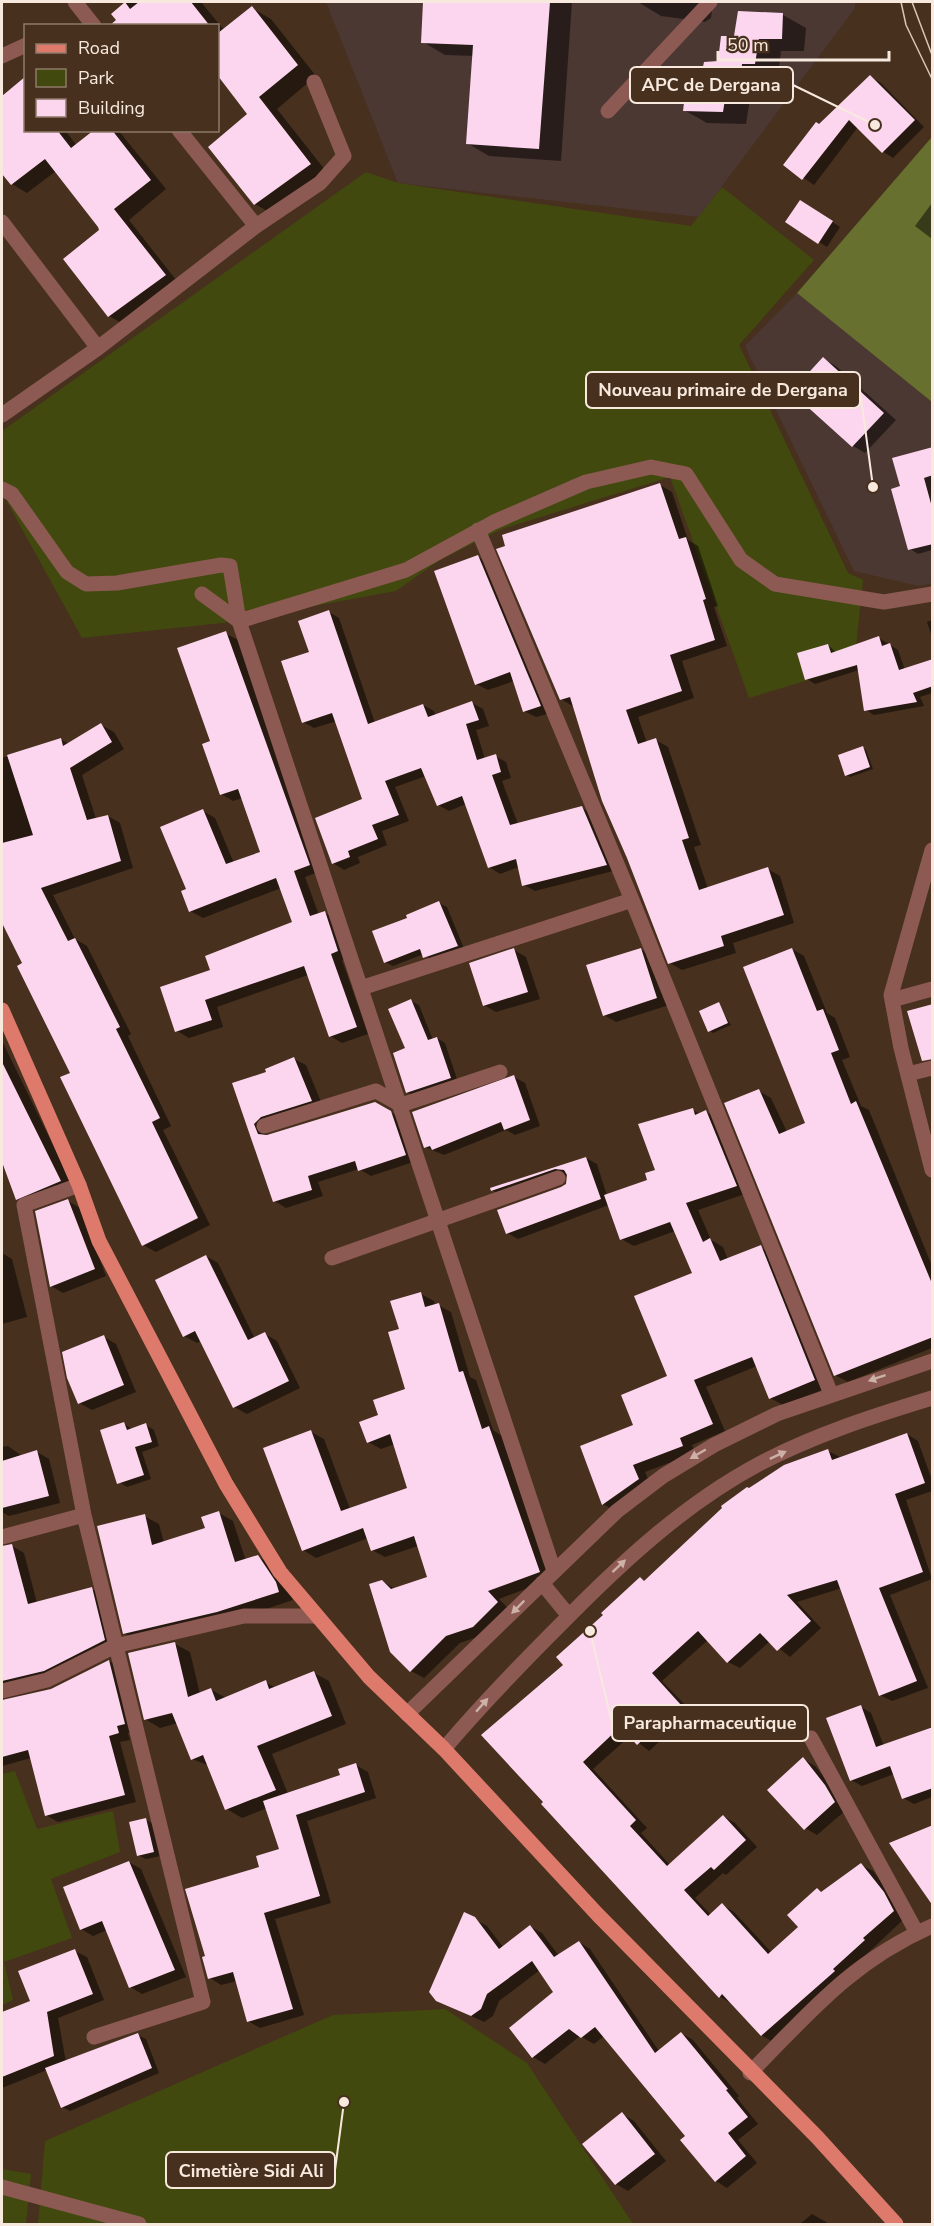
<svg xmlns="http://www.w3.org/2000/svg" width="934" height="2226" font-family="'Nunito Sans',sans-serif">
	<rect width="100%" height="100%" fill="#47301e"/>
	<path fill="#4c3833" d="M326,2h529v6l-156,209 -301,-34z
		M797,293l135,109v181l-13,3 -65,-15 -109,-225z"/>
	<path fill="#42490e" d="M366,172l32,11 293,43 31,-39 92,73 -75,85 109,228 15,7 -9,86 -105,32 -79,-221 -168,52 -62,31 -44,31 -174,32 -140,15 -77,-140 -3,1v-68z
		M15,1771l22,58 76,-18 7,41 -69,27 21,59 -68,24 9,38 -11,5v-231z
		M445,2009l82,54 106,161h-595l7,-83 288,-126z
		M2,2169l29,5 -5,50h-24z"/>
	<path fill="#67702f" d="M931,138l1,1v263l-135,-109z"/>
	<path fill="#0007" d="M127,2h74l23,28 28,-22 19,11 45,57 -39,33 52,66 -55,40 -19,-11 -6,-90 -31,-40v-48h-96l-9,-12z
		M425,2h147l-11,159 -72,-5 -22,-13 7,-87 -29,-1 -22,-13z
		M638,2h75l-2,16 -6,4 -44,-6z
		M783,15l23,13 -2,23h-23l-3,25h-13l-3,24 -12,-1 -4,25 -39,-1 -23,-13 52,-72z
		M870,77l11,6 43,44 -31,31 -11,-7 -24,-24 -44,58 -29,-20z
		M19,84l7,46h39l12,16 20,-16h21l48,59 -37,31 51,65 -55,40 -16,-9 -8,-86 -45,-59 -29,22 -15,-9 -10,-13v-73z
		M932,203v36l-17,-13z
		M808,206l32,21 -13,20 -40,-26z
		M824,359l12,7 60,54 -31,33 -12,-7 -60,-54z
		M932,449v101l-14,4 -8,-5 -8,-62z
		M660,485l12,7 16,48 10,6 20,60 -4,1 13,39 -45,15 12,37 -56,19 9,26 9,-3 12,7 33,98 -7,2 14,42 60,-20 12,7 14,47 -61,20 3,10 -54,17 -12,-7 -96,-256 -13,-8z
		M478,557l11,7 62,149 -15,4 -12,-6 -10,-30 -26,9 -12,-6z
		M329,612l10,6 36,105 48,-18 11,6 2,5 36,-13 11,6 6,17 -13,4 9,29 10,-3 11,6 5,16 -9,3 16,43 64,-16 11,6 24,56 -82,21 -11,-6 -5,-18 -19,7 -11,-7 -23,-63 -17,7 -11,-6 -12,-29 -31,11 14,34 -27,10 5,14 -29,12 2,6 -16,7 -11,-7 -16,-44 47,-19 -27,-79 -23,7 -11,-6 7,-69z
		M932,620v17l-5,-15z
		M225,633l13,7 83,231 -16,6 14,38 6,-2 12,7 13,38 -8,2 26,74 -26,9 -12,-7 -22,-61 -91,32 6,20 -34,11 -12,-7 34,-61 82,-47 -12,-35 -78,30 -13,-7 -2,-21 15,-79 12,7 19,45 28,-10 -19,-55 -10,3 -12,-7 -9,-52z
		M879,638l19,12 7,20 27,-10v33l-12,4 4,9 -50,9 -8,-5 -7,-40 -44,14 -8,-5 21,-34 8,7z
		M101,725l13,7 10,17 -42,26 14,44 12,-3 12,7 13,45 -80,27 22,44 12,7 44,88 -3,2 43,90 -8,4 47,95 -54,27 -13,-7 -71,-172 -70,-154v-34l6,-3h-6v-124l58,-19 9,5z
		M863,748l3,2 7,19 -23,8 -3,-2z
		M439,903l8,4 18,44 -33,10 -8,-7 -31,12 -8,-4 24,-43z
		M640,949l13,7 16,49 -53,17 -12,-7z
		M792,949l12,7 23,57 8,5 15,39 -8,3 19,46 8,4 63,156v82l-84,34 -13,-7 -76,-284 12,7 16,34 20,-9z
		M514,950l12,7 14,42 -44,13 -12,-7z
		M411,1001l8,4 14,35 4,-2 8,5 13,39 -43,15 -8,-5z
		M718,1004l13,21 -18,8 -3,-2z
		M2,1041l73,149 -43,17 -15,-8 -15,-42z
		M294,1059l12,6 17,42 -58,24 2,6 108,-34 27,16 14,42 -45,15 -12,-7 -41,13 5,14 -37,12 -11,-7 -41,-117 34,-11z
		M514,1077l11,6 15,43 -25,9 -9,-5 -62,25 -19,-8z
		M692,1110l8,4 6,-2 13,7 29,74 -50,17 13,30 12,7 5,13 32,-13 13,7 54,134 -44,17 -13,-7 -13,-32 -51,21 19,44 -33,14 3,8 -50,19 6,14 -36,25 -12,-7 32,-79 34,-48 25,-103 -19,-43 -41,15 -13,-7 -12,-34 -91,34 -11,-6 60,-48 2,-11 -67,22 -10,-6 94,-32 11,6 10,32 42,-15z
		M68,1201l12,7 26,68 -43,17 -12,-7z
		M2,1253l10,6 15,58 -25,7z
		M206,1256l12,7 37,76 10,-5 12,7 23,47 -53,26 -13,-7 -32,-67 -5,3 -13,-7z
		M421,1294l13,7 1,5 3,-1 13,7 19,65 6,3 17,50 9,6 50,143 -53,20 11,11 -24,24 -26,9 -36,35 -13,-7 -29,-90 13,8 34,-11 -11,-32 -33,11 -13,-7 -4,-12 -52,20 -13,-8 8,-118 13,7 26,70 59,-20 -14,-45 -14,5 -13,-7 12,-26 27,-26 -7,-60z
		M104,1337l12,7 20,48 -44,18 -13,-7z
		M124,1424l8,5 14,-4 8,5 5,16 -17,6 9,27 -24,8 -8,-5z
		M907,1434l11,7 14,39v11l-26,9 26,79 -42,16 38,93 -36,13 -12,-6 -38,-107 -45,14 24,26 -31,29 -20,-16 -30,27 -12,-6 -20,-22 -46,41 30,31 -43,39 -19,-15 -37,33 54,59 -6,5 29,32 53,-49 12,7 22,24 -31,28 -3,-2 -28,25 16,17 12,-10 11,7 38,41 28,-26 17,-37 6,3 38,-28 12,6 22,29 10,18 -132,124 -12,-7 -30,-32 -11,-6 -236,-262 81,-70 40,-50 35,-36 5,2 105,-91 78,-39 12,6z
		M8,1446l14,10 15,-4 12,7 11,44 -51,13 -7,-4v-65z
		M219,1513l14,8 13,40 12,-4 15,8 20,35 -60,20 -94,21 -15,-8 20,-117 15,8 5,19 43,-14z
		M12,1546l12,7 13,50 54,-14 12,6 13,52 -112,48v7l46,-11 59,-30 12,7 15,63 -8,2 2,7 -10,2 16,60 -78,20 -12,-7 -15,-57 -29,8v-218z
		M175,1644l15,8 10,42 10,-5 16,9 39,-16 11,6 38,-15 15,8 17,43 -74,30 16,40 54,-18 14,-11 12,7 8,26 -69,23 24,82 -56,16 29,96 -44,13 -12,-7 -11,-40 -16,4 -11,-7 51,-110 20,-18 -14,-42 -25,10 -15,-9 -17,-43 -18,-7 -14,-36 -18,5 -15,-9z
		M861,1707l10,6 13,33 48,-19v70l-18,7 -11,-6 -9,-24 -32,12 -11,-6z
		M803,1759l12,7 22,27 9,17 -29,25 -12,-7z
		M146,1820l8,4 7,32 -15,3 -8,-4z
		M129,1862l12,7 45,108 -44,17 -12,-7 -23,-57 -14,6 -12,-7z
		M474,1919l13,7 16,21 28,-20 11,6 17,23 20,-14 11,7 69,102 22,-18 12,7 46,56 -2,2 21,26 -20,16 19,23 -30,25 -11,-7 -29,-45 -83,-100 -10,8 -14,-8 -35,28 -12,-7 22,-65 -15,-22 -41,31 -6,15 -9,6 -47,-22z
		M75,1951l12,6 17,43 -46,18 8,44 72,-27 8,4 13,34 -89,38 -8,-4 -15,-37 -45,18v-74l30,-12z
		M622,2114l12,7 32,40 -38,30 -12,-7z
		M812,2214l14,8 2,2h-28z"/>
	<path fill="#fcd6ee" d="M125,2l5,7 9,-7h52l19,24h-101l7,-6 -5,-6z
		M423,2h127l-11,147 -73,-5 7,-99 -52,-2z
		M252,6l46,59 -39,32 52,67 -57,41 -46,-58 39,-33 -29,-38v-43z
		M738,11l45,2 -1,26h-23l-4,25h-13l-2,24 -13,-1 -4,25 -40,-1 3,-25h13l5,-24 14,-1 3,-25h13z
		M870,75l45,45 -33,33 -33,-33 -47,60 -19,-15 33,-43 3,2z
		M26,76v54h31l14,18 23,-18h18l39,50 -37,29 52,66 -58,42 -45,-58 36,-29 -1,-3 -53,-68 -34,26 -9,-11v-78z
		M800,200l33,21 -15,23 -33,-22z
		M823,357l61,56 -32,34 -61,-55z
		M933,447v28l-9,3 9,33v33l-25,6 -17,-61 9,-3 -8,-28z
		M660,483l19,56 7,-2 20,62 -3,1 12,40 -45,15 12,36 -56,19 12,34 18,-6 33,100 -7,2 17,50 69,-23 16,48 -63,21 3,10 -56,18 -41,-106 -25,-57 -32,-104 -10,3 -64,-151 9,-3 -3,-11z
		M478,555l63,151 -18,6 -13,-40 -35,13 -41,-114z
		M329,610l39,114 55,-20 5,13 44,-16 7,19 -13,4 11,36 19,-6 5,18 -9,3 18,50 72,-19 25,59 -85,21 -6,-27 -28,9 -26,-72 -25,10 -16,-38 -36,13 14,34 -27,10 6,14 -30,12 2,6 -18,7 -17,-46 47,-19 -30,-86 -30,10 -21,-62 28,-9 -11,-31z
		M226,631l84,234 -16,6 16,45 15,-5 13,40 -7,3 26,73 -28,10 -25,-71 -99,34 7,20 -37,12 -15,-45 50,-17 -5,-14 87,-34 -16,-44 -87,34 -8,-21 5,-2 -26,-62 43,-18 23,55 34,-12 -22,-63 -18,6 -18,-51 8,-3 -33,-93z
		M879,636l3,10 8,-3 9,27 34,-11v27l-20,7 4,9 -53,9 -7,-46 -52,15 -8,-27 31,-9 3,9z
		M101,723l11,19 -42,26 17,52 21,-5 13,46 -80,27 27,53 7,-3 45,89 -4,2 44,89 -8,4 46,96 -56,28 -82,-169 10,-4 -53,-107 5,-3 -20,-40v-80l31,-8 -26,-80 54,-17 2,8z
		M863,746l7,21 -25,9 -7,-21z
		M439,901l19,45 -35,12 -3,-9 -36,14 -12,-32 35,-13 -1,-3z
		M514,948l14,44 -45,14 -14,-43z
		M641,948l16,50 -54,18 -17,-51z
		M792,948l25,63 6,-2 16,41 -8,3 20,51 5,-3 77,185v51l-99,39 -110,-273 35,-14 20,45 26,-11 -62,-156z
		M411,999l17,41 9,-3 14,41 -45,15 -13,-40 12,-5 -17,-39z
		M719,1002l9,21 -20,9 -9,-21z
		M933,1004v55l-11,2 -15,-50z
		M294,1057l18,44 -51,16 -7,7 4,10 9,1 108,-33 16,9 15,44 -48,16 -3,-10 -47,15 4,14 -39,12 -41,-119 34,-11 -1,-3z
		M2,1062l59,119 -45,19 -14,-38z
		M514,1075l16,45 -26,10 -3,-8 -69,28 -2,-4 -6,2 -12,-36z
		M693,1108l2,7 11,-5 31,76 -51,17 17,39 7,-4 10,23 41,-16 54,135 -46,19 -17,-42 -58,23 19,44 -33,14 3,8 -50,19 6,14 -37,26 -22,-59 53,-21 -12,-30 46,-19 -33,-80 58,-23 -22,-51 -50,18 -16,-45 43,-15 -2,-7 10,-3 -17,-46z
		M586,1157l15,42 -95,35 -9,-24 64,-23 5,-3 1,-9 -3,-5 -9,-1 -64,22 -1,-3z
		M68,1199l27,70 -45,18 -15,-76z
		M206,1255l42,85 17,-8 24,49 -56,27 -38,-77 -12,6 -28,-57z
		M421,1292l4,15 14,-4 20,69 4,-1 19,58 7,-3 51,146 -52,19 10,11 -25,25 -27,9 -36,36 -20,-20 -21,-68 13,-4 9,9 36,-12 -13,-41 -43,15 -8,-23 -61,23 -39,-103 48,-18 30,81 66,-23 -17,-54 -23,9 -8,-21 19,-7 -5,-15 32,-11 -17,-57 11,-3 -9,-28z
		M104,1335l20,50 -46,19 -11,-26 -5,-26z
		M124,1422l3,8 19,-7 6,19 -17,5 9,28 -27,9 -17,-54z
		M907,1433l18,50 -30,11 28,78 -44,16 38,93 -38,15 -42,-116 -50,15 24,26 -34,30 -17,-18 -33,30 -29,-32 -46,42 29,32 -44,40 -17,-18 -37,35 53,58 -6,6 37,40 56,-51 23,25 -32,30 -3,-3 -27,23 24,26 14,-13 46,51 30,-27 -11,-12 30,-27 4,4 40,-29 23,29 10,19 -31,27 2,2 -32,29 2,2 -74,65 -39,-42 -3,4 -178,-194 2,-2 -62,-67 82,-70 -7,-8 47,-42 -2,-2 39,-36 4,4 78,-73 -1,-2 26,-19 2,1 35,-23 44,-16 4,11z
		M37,1450l12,46 -47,12v-47z
		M219,1511l16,51 23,-7 18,27 3,10 -62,20 -94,22 -26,-108 48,-12 7,31 53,-17 -4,-11z
		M12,1544l16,60 64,-17 13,53 -61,31 -42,10v-135z
		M175,1642l13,55 23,-9 5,13 50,-21 3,9 45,-18 18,45 -75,30 19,44 -51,20 -22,-55 -12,5 -19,-47 -28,7 -16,-67z
		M109,1660l16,64 -8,2 2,7 -10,3 16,59 -80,21 -17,-66 -26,7v-57l49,-11z
		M861,1705l15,42 57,-20v61l-31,11 -12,-33 -40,15 -24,-63z
		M803,1757l22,28 10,17 -31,28 -37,-40z
		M356,1763l9,29 -69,23 24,81 -56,17 29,96 -46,13 -14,-50 -25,7 -6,-22 3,-1 -20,-67 74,-22 -3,-11 23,-7 -16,-48 77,-26 -2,-6z
		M146,1818l8,34 -17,4 -8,-34z
		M933,1825v81l-44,-63z
		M129,1861l46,109 -46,18 -27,-67 -22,9 -17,-43z
		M464,1912l11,5 24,32 31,-24 24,32 25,-16 76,112 26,-21 47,57 -2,1 22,27 -20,16 18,23 -31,26 -35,-42 5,-4 -90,-109 -14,11 -12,-9 -37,29 -23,-30 44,-36 -21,-31 -45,33 -6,15 -10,7 -35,-15 -7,-9z
		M75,1949l18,45 -46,18 7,44 -52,21v-65l28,-11 -12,-30z
		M138,2033l14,35 -91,40 -16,-40z
		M622,2112l33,42 -40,31 -33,-41z"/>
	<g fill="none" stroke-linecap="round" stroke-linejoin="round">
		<path stroke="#8c5a53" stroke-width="15" d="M75,2l19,24
			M2,56l24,-11
			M608,111l102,-109
			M179,130l77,96
			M2,222l96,126
			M2,415l96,-67 158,-122 64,-43 24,-27 -30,-74
			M2,489l10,5 55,78 19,12 31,-1 104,-18 9,1 9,55 167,-51 88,-48 92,-40 65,-15 35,7 55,86 34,24 109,18 48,-8
			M478,530l154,370 199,494
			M202,594l37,27 315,950
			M932,850l-41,145 10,53 31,122
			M361,988l271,-88
			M892,1000l40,-11
			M908,1074l24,-6
			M264,1126l112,-35 25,14 99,-33
			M79,1185l-55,20 60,310 119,487 -109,35
			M332,1258l226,-80
			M2,1537l82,-22
			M542,1583l27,33
			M2,1691l45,-11 68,-34 129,-30h73
			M407,1714l210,-203 46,-35 51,-31 63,-31 155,-53
			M811,1738l106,195
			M444,1749c37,-44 77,-85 118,-126 59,-60 122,-119 197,-159 55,-29 114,-48 173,-66
			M750,2073c61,-62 101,-111 182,-147
			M2,2187l137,37"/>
		<path stroke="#de7a6c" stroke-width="15" d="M2,1010l77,175 20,56 127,243 54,88 89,105 75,72 154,166 219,222 79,87"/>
		<path stroke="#d6c6b9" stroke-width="1.5" d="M901,2l5,23 26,54
			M912,2l20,53"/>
	</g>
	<defs><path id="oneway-solid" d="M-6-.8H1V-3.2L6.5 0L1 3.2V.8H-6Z" transform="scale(1.5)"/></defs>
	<g fill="#cdb0a6">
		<use href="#oneway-solid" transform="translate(877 1378) rotate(161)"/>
		<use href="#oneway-solid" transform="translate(698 1454) rotate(150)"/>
		<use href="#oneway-solid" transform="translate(778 1455) rotate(-25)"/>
		<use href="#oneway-solid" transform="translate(619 1566) rotate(-43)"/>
		<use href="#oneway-solid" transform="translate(518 1607) rotate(135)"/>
		<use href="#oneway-solid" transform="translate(482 1705) rotate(-49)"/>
	</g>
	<path fill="none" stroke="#f8e9de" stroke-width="2" d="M875 125L793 85M873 487L860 390M590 1631L612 1723M344 2102L335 2170"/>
	<g fill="#f8e9de" stroke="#47301e" stroke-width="2">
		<circle cx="875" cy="125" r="6"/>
		<circle cx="873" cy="487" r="6"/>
		<circle cx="590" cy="1631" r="6"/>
		<circle cx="344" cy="2102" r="6"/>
	</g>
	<g fill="#47301e" stroke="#f8e9de" stroke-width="2">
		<rect x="630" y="67" width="163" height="36" rx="6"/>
		<rect x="586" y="372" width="274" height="36" rx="6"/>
		<rect x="612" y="1705" width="196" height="36" rx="6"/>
		<rect x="166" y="2152" width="169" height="36" rx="6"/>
	</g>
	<g font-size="18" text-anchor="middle" font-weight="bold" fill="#f8e9de">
		<text x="711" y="91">APC de Dergana</text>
		<text x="723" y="396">Nouveau primaire de Dergana</text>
		<text x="710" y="1729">Parapharmaceutique</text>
		<text x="251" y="2177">Cimetière Sidi Ali</text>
	</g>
	<rect width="934" height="2226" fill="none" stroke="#f8e9de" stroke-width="6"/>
	<rect x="24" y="24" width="195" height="108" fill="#47301e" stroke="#8e7a6b" stroke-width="1.5"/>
	<rect x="36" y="44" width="30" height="9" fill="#de7a6c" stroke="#8e7a6b" stroke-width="1.5"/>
	<text x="78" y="54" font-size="18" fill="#f8e9de">Road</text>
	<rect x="36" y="69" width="30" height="18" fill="#42490e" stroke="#8e7a6b" stroke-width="1.5"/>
	<text x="78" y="84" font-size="18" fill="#f8e9de">Park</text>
	<rect x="36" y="99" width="30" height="18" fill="#fcd6ee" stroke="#8e7a6b" stroke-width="1.5"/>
	<text x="78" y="114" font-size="18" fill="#f8e9de">Building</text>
	<path d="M718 51v9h171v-9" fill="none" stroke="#f8e9de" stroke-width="3"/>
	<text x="727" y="51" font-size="18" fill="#f8e9de" stroke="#47301e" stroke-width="4.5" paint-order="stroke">50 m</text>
</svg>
